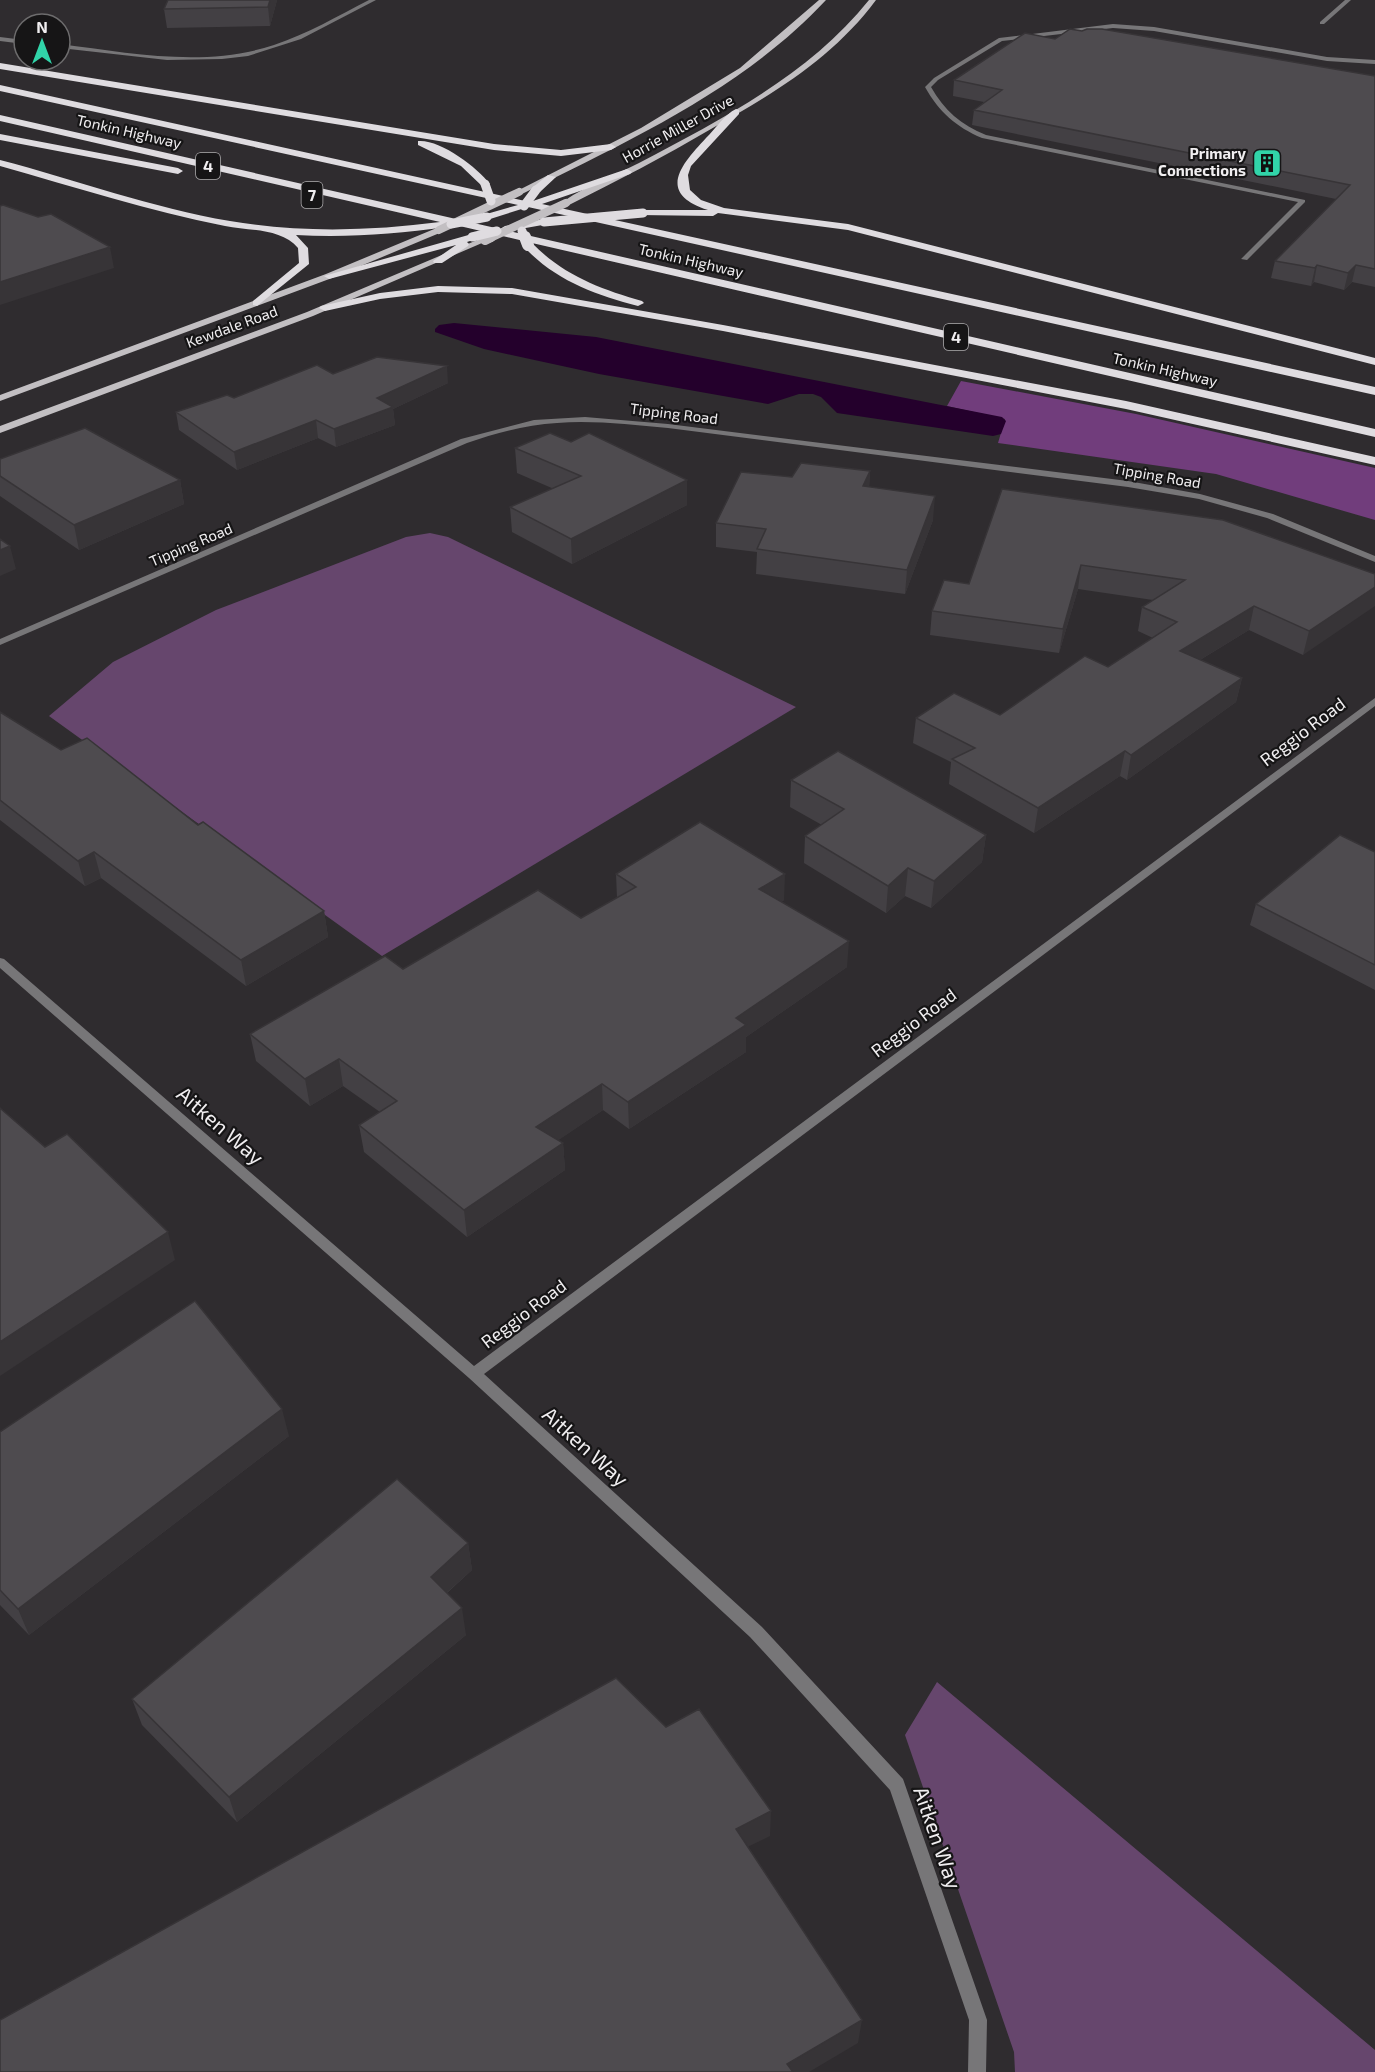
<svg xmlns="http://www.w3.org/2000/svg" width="1375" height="2072" font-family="'Exo 2',sans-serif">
	<rect width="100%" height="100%" fill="#2f2c2f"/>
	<path fill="#66466d" d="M430,533l18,4 348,170 -414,249 -333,-240 64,-54 103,-52 190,-73z
		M937,1682l438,368v22h-360l-1,-20 -109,-317z"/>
	<path fill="#713d7c" d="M961,381l175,33 239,54v52l-159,-46 -218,-31 7,-24 -58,-13z"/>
	<path fill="#24002c" d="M454,323l142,14 406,80 4,4 -5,13 -8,2 -156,-23 -16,-16 -8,-3h-14l-31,10 -169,-30 -115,-25 -49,-17v-3l4,-4z"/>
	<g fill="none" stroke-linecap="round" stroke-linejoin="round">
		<path fill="#777678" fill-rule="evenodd" d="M1345,0h6l-27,24h-4v-2z
			M1113,24l41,3 173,30 48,3v4l-48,-3 -173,-30 -41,-3 -111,13 -64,39 -7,7c13,23 30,38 55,48l319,65v2l-58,58 -6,-1 57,-57 -316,-64c-26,-11 -43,-26 -57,-51l9,-9 65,-40z"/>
		<path fill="#777678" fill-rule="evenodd" d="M369,0h7l-75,39 -53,17 -26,3 -55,1 -107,-12v-4c70,9 145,24 214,1 33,-11 64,-29 95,-45z
			M0,37l24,3v4l-24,-3z
			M585,417l83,7 460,57 72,13 73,20 102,42v6l-108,-44 -68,-19 -71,-12 -460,-59c-37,-3 -74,-8 -111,-5 -31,2 -61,10 -90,20l-467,202v-6l461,-200 73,-19z
			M1375,698v8l-891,668 278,253 141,152 84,241 -1,52h-18l1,-52 -79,-230 -140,-153 -281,-259 -469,-410v-10l4,1 470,407z"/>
		<path fill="#c2bfc2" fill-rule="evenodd" d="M819,0h7c-83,89 -196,140 -304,194l-7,-2 126,-64 99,-60z
			M869,0h7c-43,58 -103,94 -165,129 -46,27 -94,52 -142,76l-7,-2c16,-14 56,-29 77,-40 83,-44 170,-88 230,-163z
			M439,227l4,3 -1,2 -110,46 -332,123v-6l326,-121z
			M482,238l7,2 -176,76 -313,117v-7l307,-114z"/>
		<path fill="#dfdce0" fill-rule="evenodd" d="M0,63l494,81 67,6 50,-6 5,3 -5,3 -50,6 -67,-6 -494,-81z
			M0,85l530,117 97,-33 5,3 -2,2 -88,30 833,183v8l-847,-188 -41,13 -5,-3 1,-2 35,-10 -518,-114z
			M736,109l3,1v4l-48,52 -3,9 2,15 11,10 23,8 124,16 527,134v7l-527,-135 -130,-17 -5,3 -74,-1 -1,-2 5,-3h65c-52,-17 -27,-45 -2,-72 9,-9 19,-24 30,-29z
			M0,115l500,114 5,-3 39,-7 4,1v4l-39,7 866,198v8l-843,-194c31,32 68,46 110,58l2,2 -6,3c-43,-11 -83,-26 -114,-59l-1,-2 5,-3 -77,-18 -5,3c-50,7 -100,11 -150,8l12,13 1,16 -52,42 -4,-1v-4l46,-38 -1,-15c-17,-20 -49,-17 -73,-22 -76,-15 -150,-39 -225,-60v-6c77,20 152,48 230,61 70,12 140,10 210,1l-440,-101z
			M0,134l178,34 5,3 -5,3 -178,-34z
			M418,141c22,-2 59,26 72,43l-8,2 -21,-20 -43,-21z
			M548,175l8,2 -16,15h-8v-4z
			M472,234l4,1v4l-9,3 2,2 -1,2 -26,17h-8l-1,-2 23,-16 -127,34 -5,-3z
			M438,286l74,2 211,37 403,76 249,56v8l-249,-56 -403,-78 -211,-37 -74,-2 -58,7 -55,12 -6,-3 2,-2 59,-13z"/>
		<path stroke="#c2bfc2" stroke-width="8" d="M439,230l80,-38
			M488,239l78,-36"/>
		<path stroke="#c2bfc2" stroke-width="10" d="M485,240l6,-3"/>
		<path stroke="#dfdce0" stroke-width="9" d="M485,184l6,17
			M524,206l12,-16
			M544,222l99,-9
			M451,224l36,-7
			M522,231l3,8
			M472,237l25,-6"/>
		<path stroke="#dfdce0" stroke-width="12" d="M525,237l3,8"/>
	</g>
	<path fill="#434044" d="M168,0h109l-7,26 -103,2 -3,-19z
		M1055,39l320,37v211l-23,-5 -8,8 -30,-8 -3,4 -40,-8 4,-17 61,-62 -364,-74 2,-15 10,-8 -31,-6 1,-16z
		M333,374l115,9 -55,26 2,16 -59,22 -18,-9 -81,32 -58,-40 -3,-18z
		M571,442l116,63 -115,59 -60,-32 -2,-25 44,-18 -37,-16 -2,-25z
		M0,459l180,21 4,24 -105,46 -79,-54z
		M870,471l-1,16 64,33 -28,74 -149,-20 1,-22 -41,-5v-24l76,-46z
		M1002,489l373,85 -72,81 -54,-25 -49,30 42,18 -6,24 -109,78 -7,-4 -86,57 -85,-49 2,-22 -38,-19 3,-25 84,-3 108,-48 45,-29 -15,-7 4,-24 11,-7 -75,-11 -19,64 -129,-18 2,-24 37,-27z
		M0,712l61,38 137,75 126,86 4,26 -82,49 -145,-108 -16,8 -85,-66z
		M791,780l195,55 -4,27 -51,46 -26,-12 -19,17 -82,-50 1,-27 17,-11 -32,-18z
		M1375,852v138l-125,-65 6,-21z
		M616,874l168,26 -3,2 66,65 -101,70v15l-117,77 -26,-19 -45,30 5,3 2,27 -98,67 -103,-85 -5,-27 21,-13 -37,-26 -33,20 -54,-45 -6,-27 153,-65 178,-51 36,-20z
		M0,1432l289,4 -260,199 -29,-30z
		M468,1543l4,27 -25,23 19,42 -229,187 -95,-97 -10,-26z"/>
	<path fill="#373437" d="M270,0h7l-7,26 -2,-19z
		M110,247l4,21 -114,37v-23z
		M1317,265l-3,17 -3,4 4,-18z
		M1356,265l-4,17 -8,8 4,-17z
		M447,366l1,17 -55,26 2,16 -59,22 -2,-18 43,-31z
		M316,420l2,18 -81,32 -3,-18z
		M870,471l-1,24 -6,-9z
		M180,480l4,24 -105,46 -5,-25z
		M687,480v25l-115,59 -1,-25z
		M935,496l-2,24 -28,74 2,-24z
		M10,546l6,23 -16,7v-26z
		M1081,565l-3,24 -19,64 4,-24z
		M1375,587v19l-72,49 6,-24z
		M1254,606l-5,24 -74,45 5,-24z
		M1242,678l-6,24 -109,78 4,-25z
		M1125,751l-5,25 -86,57 4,-25z
		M986,835l-4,27 -51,46 3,-27z
		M94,852l7,26 -16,8 -7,-25z
		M908,868l-3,28 -19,17 2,-27z
		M785,874l-1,26 -26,15 1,-26z
		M324,911l4,26 -82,49 -5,-26z
		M849,941l-2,26 -101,70v15l-117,77 -1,-27 108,-84z
		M339,1059l4,27 -33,20 -5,-27z
		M602,1084l1,26 -65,44 -2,-27z
		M563,1143l2,27 -98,67 -3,-27z
		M168,1232l7,28 -175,116v-34z
		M282,1409l7,27 -260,199 -11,-26z
		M468,1543l4,27 -37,33 -4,-26z
		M462,1608l4,27 -229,187 -8,-25z
		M771,1811l-1,25 -35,17 1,-24z
		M862,2020l-4,23 -49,29h-22v-8z"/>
	<path fill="#4e4b4f" stroke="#373437" stroke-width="1.5" d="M168,0h102l-2,7 -104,2z
		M1070,29l12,2 5,-2h15l273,47v193l-19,-4 -8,8 -31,-8 -2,3 -40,-7 75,-76 -376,-75 28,-20 -48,-10 71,-47 30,6z
		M3,205l35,12 13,-3 59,33 -110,35v-76z
		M377,357l70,9 -70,32 16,9 -59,22 -18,-9 -82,32 -58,-40 51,-17 7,3 83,-33 16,9z
		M85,428l95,52 -106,45 -74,-49v-17z
		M550,433l21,9 18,-9 98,47 -116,59 -61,-32 71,-31 -66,-28z
		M801,463l69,8 -7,15 72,10 -28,74 -150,-21 9,-20 -50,-6 25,-51 51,5z
		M1002,489l221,31 152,54v13l-66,44 -55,-25 -74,45 62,27 -111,77 -6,-4 -87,57 -86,-49 23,-11 -59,-30 38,-25 46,22 85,-59 23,11 69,-45 -35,-15 43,-27 -104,-15 -18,64 -131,-18 12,-31 25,4z
		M0,539l10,7 -10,4z
		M0,712l61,38 26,-12 111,87 5,-3 121,89 -83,49 -147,-108 -16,9 -78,-61z
		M838,751l148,84 -52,46 -26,-13 -20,18 -83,-50 39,-27 -53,-29z
		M700,822l85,52 -26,15 90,52 -113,77 10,7 -118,77 -26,-18 -66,43 27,16 -99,67 -105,-85 38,-24 -58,-42 -34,20 -55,-45 135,-78 18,13 135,-79 43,28 55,-31 -20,-13z
		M1340,835l35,17v113l-119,-61z
		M0,1108l45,39 22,-13 101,98 -168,110z
		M195,1301l87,108 -264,200 -18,-19v-158z
		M397,1479l71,64 -37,34 31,31 -233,189 -97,-98z
		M616,1678l50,49 33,-18 72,102 -35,18 126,191 -75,44 6,8h-793v-52z"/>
	<defs>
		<g id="building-square" transform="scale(1.5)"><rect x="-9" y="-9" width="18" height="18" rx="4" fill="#31d4a9" stroke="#161516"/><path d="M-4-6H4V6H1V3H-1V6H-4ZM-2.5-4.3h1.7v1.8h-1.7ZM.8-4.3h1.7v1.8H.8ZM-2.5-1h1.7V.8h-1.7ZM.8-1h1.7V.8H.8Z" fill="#111"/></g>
	</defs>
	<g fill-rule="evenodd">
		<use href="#building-square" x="1267" y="163"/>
	</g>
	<g text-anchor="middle" stroke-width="4.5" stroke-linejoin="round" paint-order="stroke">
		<g font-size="15" fill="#f0eef0" stroke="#161516">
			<text transform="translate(678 129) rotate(-29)" y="5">Horrie Miller Drive</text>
			<text transform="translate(129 132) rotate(13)" y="5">Tonkin Highway</text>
			<text transform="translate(691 261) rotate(13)" y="5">Tonkin Highway</text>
			<text transform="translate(232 327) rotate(-20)" y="5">Kewdale Road</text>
			<text transform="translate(1165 370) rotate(13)" y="5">Tonkin Highway</text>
			<text transform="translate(674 414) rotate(7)" y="5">Tipping Road</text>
			<text transform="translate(1157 476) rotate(10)" y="5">Tipping Road</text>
			<text transform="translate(191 545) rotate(-23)" y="5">Tipping Road</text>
		</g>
		<g font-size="15" font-weight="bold" fill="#f0eef0" stroke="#161516" text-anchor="end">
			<text x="1246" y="159">Primary<tspan x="1246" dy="17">Connections</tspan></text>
		</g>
		<g fill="#161516" stroke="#afadaf" stroke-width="1.5">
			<rect x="196" y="153" width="24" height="26" rx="4.5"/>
			<rect x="301.5" y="182" width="21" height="26" rx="4.5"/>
			<rect x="944" y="324" width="24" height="26" rx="4.5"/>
		</g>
		<g font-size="16" font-weight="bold" fill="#f0eef0">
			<text x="208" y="172">4</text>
			<text x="312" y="201">7</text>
			<text x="956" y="343">4</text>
		</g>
		<g font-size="18" fill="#f0eef0" stroke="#161516">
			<text transform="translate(1303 732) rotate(-37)" y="6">Reggio Road</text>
			<text transform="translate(914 1023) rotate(-37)" y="6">Reggio Road</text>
			<text transform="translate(524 1314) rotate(-37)" y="6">Reggio Road</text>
		</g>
		<g font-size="21" fill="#f0eef0" stroke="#161516">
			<text transform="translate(220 1126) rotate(41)" y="7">Aitken Way</text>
			<text transform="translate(585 1447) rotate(42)" y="7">Aitken Way</text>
			<text transform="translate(937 1838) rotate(71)" y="7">Aitken Way</text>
		</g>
	</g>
	<g transform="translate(42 42)"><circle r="28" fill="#161516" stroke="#6d6c6d" stroke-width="1.5"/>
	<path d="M0-4.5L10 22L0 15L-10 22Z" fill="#31d4a9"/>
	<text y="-9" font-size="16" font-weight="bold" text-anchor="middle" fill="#f0eef0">N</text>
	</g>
</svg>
